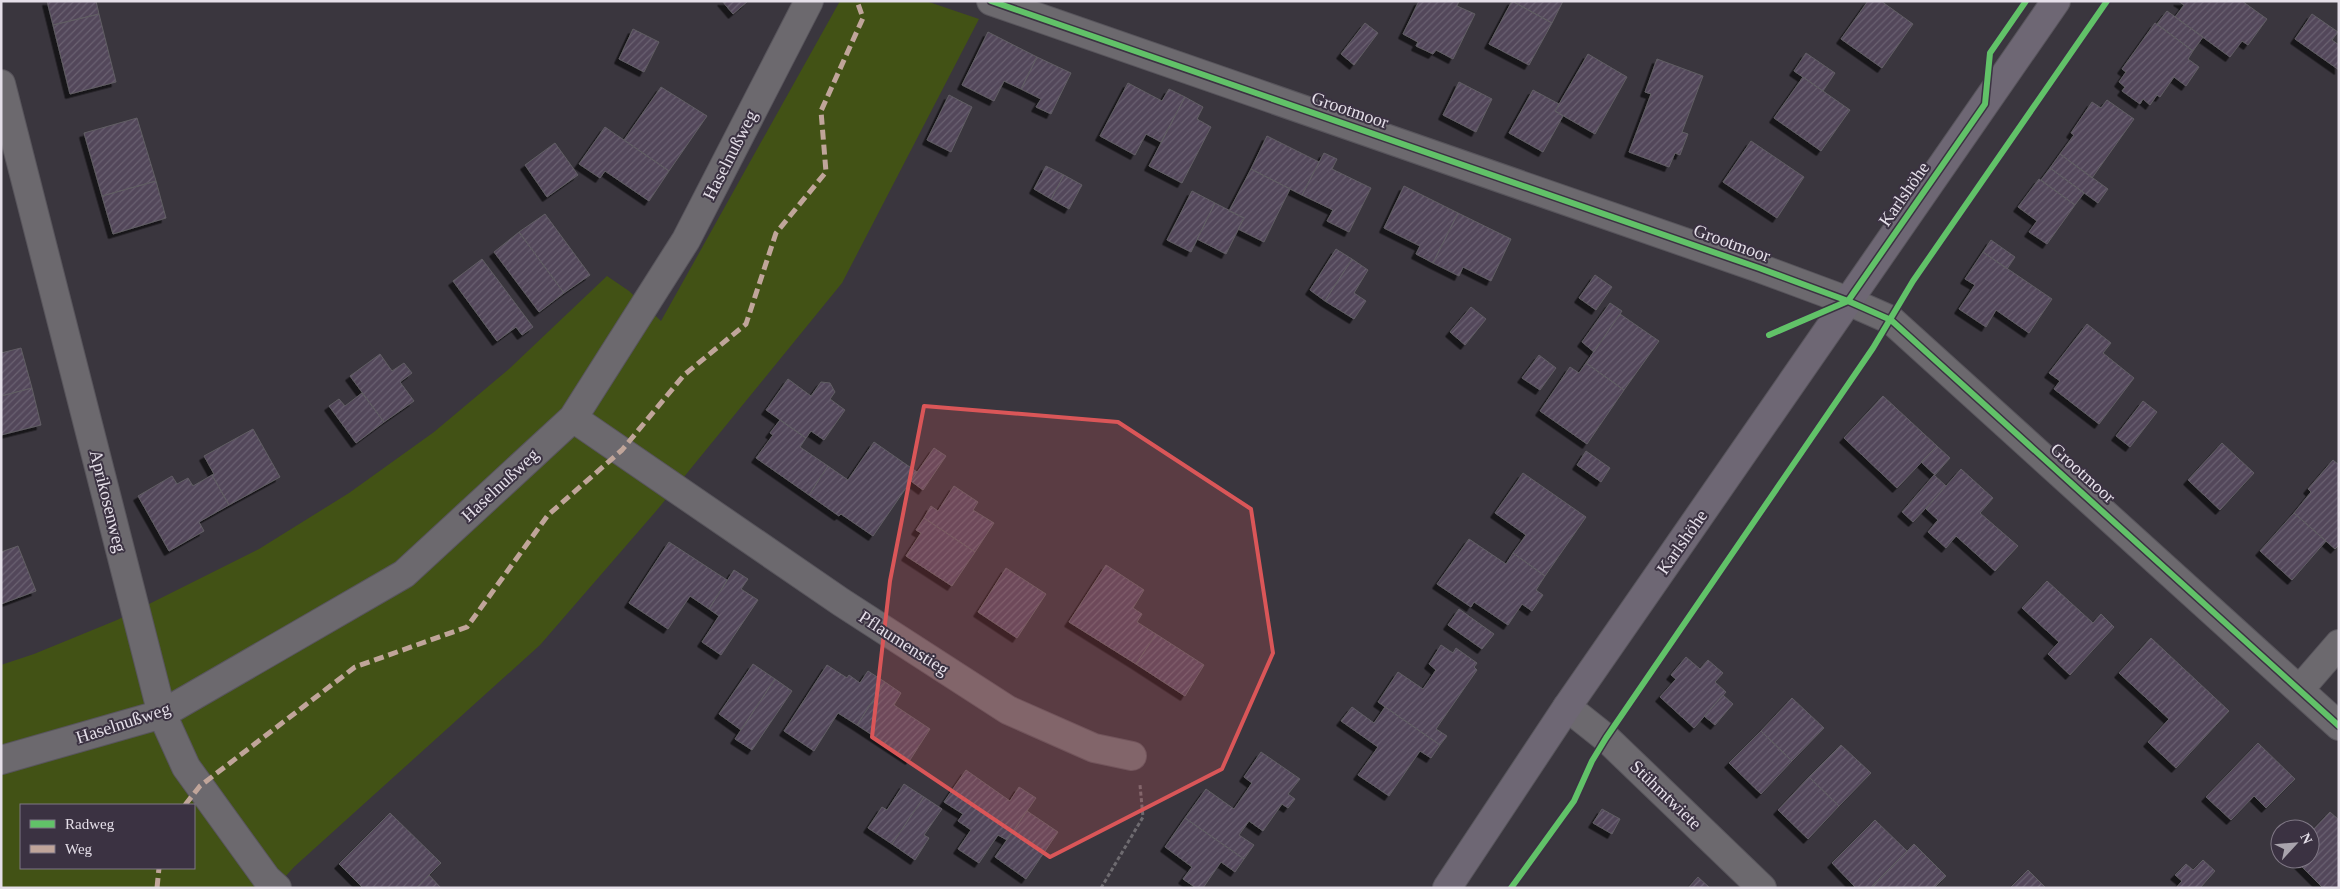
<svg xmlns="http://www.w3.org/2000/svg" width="2340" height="889" font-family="'Times New Roman',serif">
	<defs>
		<pattern id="building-hatch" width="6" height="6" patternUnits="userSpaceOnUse" patternTransform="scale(1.25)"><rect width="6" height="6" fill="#52475a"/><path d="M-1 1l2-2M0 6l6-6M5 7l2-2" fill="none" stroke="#6b6172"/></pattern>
		<filter id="shadow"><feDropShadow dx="-4.5" dy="4.5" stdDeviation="0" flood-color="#0009"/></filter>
	</defs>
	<rect width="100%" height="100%" fill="#3a363e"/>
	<path fill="#425215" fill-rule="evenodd" d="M840,1h86l53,18 -137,264 -185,227 -117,135 -246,222 -19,21h-274v-223l33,-11 83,-34 142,-71 90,-56 85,-61 75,-63 98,-93 22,15 32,30zM21,805h173v63h-173z"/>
	<path fill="url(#building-hatch)" stroke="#615e64" filter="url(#shadow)" d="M47,1h49l3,13 -46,11z
		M722,1h26l-15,13z
		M1419,1h40l-2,5 18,8 -22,45 -17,-9 -3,4 -17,-8 2,-4 -15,-8z
		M1512,1h51l-11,22z
		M1512,1l40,22 -23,42 -40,-21z
		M1868,1h13l32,23 -31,44 -41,-29z
		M2178,1h64l25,18 -19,26 -6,-4 -12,16 -55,-40 9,-12z
		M2167,11l36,26 -10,14 -36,-27z
		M99,14l17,68 -46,12 -17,-69z
		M2312,14l26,18 -6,8 7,5v25l-44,-31z
		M1365,23l13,10 -24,32 -13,-11z
		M2155,23l38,28 -5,8 11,8 -13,19 -12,-9 -14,20 -3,-2 -7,10 -7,-6 -3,5 -18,-13 3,-4 -6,-5 7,-10 -4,-3z
		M633,29l26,13 -15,30 -25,-13z
		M988,32l49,25 -16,32 -17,-8 -10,20 -32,-16z
		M1806,53l29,20 -12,18 -29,-20z
		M1588,54l39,23 -32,57 -40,-23z
		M1037,57l34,16 -20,41 -15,-7 5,-8 -20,-10z
		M1657,59l46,17 -21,56 6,2 -8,21 -5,-2 -6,14 -40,-15 22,-58 -6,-2z
		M1803,77l47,33 -29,41 -47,-33z
		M1459,82l33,17 -16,33 -33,-17z
		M1128,83l34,18 7,-12 16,8 -24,45 -15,-8 -11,21 -35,-19z
		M661,87l46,29 -38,55 -45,-31z
		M1533,90l26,14 -4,7 8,5 -20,36 -34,-19z
		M949,95l23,12 -21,45 -24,-12z
		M1185,97l18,10 -6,12 14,8 -29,56 -33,-17z
		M2107,100l27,19 -42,59 -32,-24 14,-19 -3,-2 21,-31 9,6z
		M137,118l19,63 -54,15 -18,-63z
		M605,127l64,44 -20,30 -44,-30 -5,7 -21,-14z
		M1267,136l52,26 -17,33 -51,-26z
		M1751,141l53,36 -27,41 -54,-36z
		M555,143l23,32 -31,22 -22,-32z
		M1324,153l13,6 -5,10 39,19 -22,44 -22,-11 6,-11 -31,-15z
		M2060,154l48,35 -10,14 -48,-35z
		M1046,166l18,9 -13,24 -17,-10z
		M2050,168l34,25 -9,12 -34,-25z
		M1251,169l39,20 -26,53 -26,-13 6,-11 -15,-7z
		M1064,175l18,10 -13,24 -18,-10z
		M2039,179l36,26 -28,39 -18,-12 8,-11 -19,-14z
		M156,181l10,37 -53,16 -11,-38z
		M1404,186l54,27 -25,50 -17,-9 4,-8 -36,-18z
		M1192,191l23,12 -24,49 -24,-12z
		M1215,203l29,15 -18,36 -29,-15z
		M1458,213l53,26 -20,42 -28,-14 -4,9 -26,-13z
		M545,214l45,61 -26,18 -45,-61z
		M519,232l45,61 -25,19 -45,-60z
		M1991,240l24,17 -8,12 -24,-17z
		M1336,249l16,10 -27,42 -15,-11z
		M1983,252l69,47 -23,34 -33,-23 -10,17 -27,-18 16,-24 -10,-6z
		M482,259l51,68 -11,8 -6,-8 -19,14 -44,-60z
		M1352,259l16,11 -14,23 12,8 -12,18 -29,-18z
		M1595,275l17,12 -16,23 -17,-12z
		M1610,303l12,8 -28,41 -12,-10z
		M1471,307l15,12 -21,26 -15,-13z
		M1620,314l39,27 -35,49 -38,-27z
		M2087,324l24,19 -8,10 31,25 -35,46 -45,-35 6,-8 -11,-8z
		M21,348l11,40 -31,8v-43z
		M380,354l12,17 12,-8 8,10 -12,9 14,19 -30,21 -34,-46z
		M1539,355l17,13 -16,22 -18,-12z
		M1586,363l38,27 -37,54 -47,-33 30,-44 9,6z
		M788,379l23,17 10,-14 9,1 5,9 -5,7 15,11 -21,30 -13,-9 -5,7 -40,-28z
		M32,388l9,37 -40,10v-39z
		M362,393l22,29 -28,21 -27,-37 10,-7 6,7z
		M1883,396l54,50 -40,42 -53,-50z
		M2143,401l14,11 -27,35 -14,-11z
		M780,420l26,18 -6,9 28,19 -19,29 -53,-37 17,-23 -3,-2z
		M253,429l27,48 -51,28 -17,-30 2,-1 -10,-18z
		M874,442l43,30 -44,64 -32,-22 -2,2 -30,-21 19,-29 20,14z
		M2222,443l32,30 -34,37 -32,-30z
		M1937,446l13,12 -15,17 -14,-13z
		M934,448l12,8 -23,34 -12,-9z
		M1586,451l24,17 -9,14 -24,-17z
		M2333,460l6,5v80l-4,4 -41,-36 17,-21 -3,-3z
		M1961,469l32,29 -13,15 38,33 -23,25 -39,-35 -10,12 -18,-16 10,-12 -12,-11z
		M1523,473l63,44 -41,59 -32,-23 13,-18 -31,-22z
		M212,475l17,30 -30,17 5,9 -35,20 -31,-55 34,-20 5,8 11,-6 5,8z
		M1934,475l12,11 -33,36 -11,-10z
		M954,486l24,16 -5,8 21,13 -19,29 -51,-34 7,-12 7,5z
		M2294,513l32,28 -34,39 -32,-29z
		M924,518l51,34 -23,34 -46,-30 15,-23 -5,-3z
		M1469,539l37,25 7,-11 32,23 -9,14 7,5 -11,16 -10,-7 -14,21 -34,-23 -3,5 -34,-23z
		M669,542l58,38 -18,29 -19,-13 -22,33 -39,-26z
		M18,546l18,45 -35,13v-52z
		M1106,565l38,25 -11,18 9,6 -5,8 19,12 -20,30 -67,-42z
		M1006,568l40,26 -29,44 -39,-26z
		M734,570l14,9 -7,10 17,11 -37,55 -19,-13 17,-26 -10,-7z
		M2047,581l46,42 8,-9 13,13 -44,48 -22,-21 11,-12 -37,-34z
		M1459,609l35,25 -12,15 -34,-24z
		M1156,634l48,31 -19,31 -49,-32z
		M2151,638l78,73 -53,57 -28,-26 21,-23 -50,-46z
		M1441,645l12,8 3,-5 21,15 -3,4 3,3 -41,59 11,7 -7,9 -62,-43 20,-30 25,17 13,-19 -7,-6z
		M1686,657l14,12 8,-9 15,13 -8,9 11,10 -32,36 -34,-31 16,-18 -5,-4z
		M753,664l22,15 -34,51 -22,-16z
		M827,665l20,13 2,-3 11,8 8,-12 17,11 -28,43 -19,-12 -24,38 -30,-20z
		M775,679l17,12 -40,59 -17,-11z
		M885,682l16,11 -7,12 36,24 -20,31 -53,-35z
		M1723,695l10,9 -18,21 -11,-9z
		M1792,698l32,30 -32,33 -31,-30z
		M1352,707l22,16 11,-16 55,38 -9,13 -11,-7 -31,45 -31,-21 20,-28 -37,-26z
		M1761,731l31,30 -31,33 -32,-31z
		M2258,743l37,36 -29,29 -12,-12 -23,24 -25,-23z
		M1841,745l30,28 -32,33 -30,-29z
		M1261,752l39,27 -12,15 7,5 -7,9 -6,-4 -19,27 -14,-10 -10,14 15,10 -10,14 -59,-41 21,-29 28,20 18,-26 -8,-6z
		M966,770l44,31 9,-14 17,11 -29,42 -9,-5 -19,28 -21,-14 13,-19 -13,-9 5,-7 -19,-12z
		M1809,777l30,29 -31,33 -30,-29z
		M904,784l20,13 -32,47 -24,-16 14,-21 5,3z
		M924,797l18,12 -18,26 5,3 -14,22 -23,-16z
		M1602,809l18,10 -8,15 -19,-11z
		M1027,811l31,21 -32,47 -31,-22z
		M2330,812l9,8v68h-16l-29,-29h16v-26z
		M390,813l51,50 -25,25h-53l-24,-24z
		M1185,818l59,41 -9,13 -14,-10 -18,26h-7l-13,-9 9,-12 -27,-20z
		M1875,820l32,31 -37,37h-14l-24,-25z
		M1914,844l32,32 -12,12h-63z
		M2203,860l12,11 -15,17h-24l6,-7 -7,-6 11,-11 7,6z
		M2028,870l18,18h-36z
		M429,875l12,13h-25z
		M1698,877l12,11h-22z"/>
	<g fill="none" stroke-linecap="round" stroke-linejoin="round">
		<g stroke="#58555c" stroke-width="30">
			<path id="minor" d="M991,1l768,267 89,33 43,19 448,406
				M1,84l161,630 24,53 81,112 10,9
				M573,418l268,184 167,108 86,38 38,8
				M2300,689l39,-45
				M1567,707l39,31 156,150
				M1,760l161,-46 242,-140 169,-156 113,-178 123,-239"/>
		</g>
		<g stroke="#58555c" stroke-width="30">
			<path id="major" d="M1447,888l120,-181 489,-706"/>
		</g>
		<path stroke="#6e6b70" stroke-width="3" stroke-dasharray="4 2.5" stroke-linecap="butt" d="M1101,888l42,-71 -3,-32"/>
		<use href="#minor" stroke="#6c696e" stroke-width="28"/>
		<use href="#major" stroke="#6e6774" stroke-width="28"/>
		<path stroke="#c0a59a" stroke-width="5" stroke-dasharray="10 5" stroke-linecap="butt" d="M185,805l15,-19 155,-119 112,-40 81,-112 74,-65 62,-75 62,-51 30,-91 50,-61 -5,-61 42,-93 -6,-17
			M157,888l2,-20"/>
		<g stroke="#3b3242" stroke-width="9">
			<path id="cycleway" d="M991,1l768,267 89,33 43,19 448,406
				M1848,301l137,-197 5,-51 36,-52
				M1769,335l79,-34
				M1511,888l63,-87 18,-40 14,-23 267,-390 40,-67 194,-280"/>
		</g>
		<use href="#cycleway" stroke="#61c268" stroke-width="6"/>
	</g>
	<path fill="#da5658" fill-opacity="0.2" stroke="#da5658" stroke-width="4" stroke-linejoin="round" d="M924,406l194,16 133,87 22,144 -51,116 -172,88 -178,-120 18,-156z"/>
	<g text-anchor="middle" stroke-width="4" stroke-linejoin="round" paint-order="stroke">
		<g font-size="18" fill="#e5dfe9" stroke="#3b3242">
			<text transform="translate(1350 110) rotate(19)" y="6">Grootmoor</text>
			<text transform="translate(730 155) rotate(-63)" y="6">Haselnußweg</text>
			<text transform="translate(1904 194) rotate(-55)" y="6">Karlshöhe</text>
			<text transform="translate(1732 243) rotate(20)" y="6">Grootmoor</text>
			<text transform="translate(2083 473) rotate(42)" y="6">Grootmoor</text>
			<text transform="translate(500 485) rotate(-43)" y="6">Haselnußweg</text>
			<text transform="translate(108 501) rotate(76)" y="6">Aprikosenweg</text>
			<text transform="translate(1682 542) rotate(-55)" y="6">Karlshöhe</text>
			<text transform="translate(904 643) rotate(33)" y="6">Pflaumenstieg</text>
			<text transform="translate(123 723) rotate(-18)" y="6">Haselnußweg</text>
			<text transform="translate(1666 795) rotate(44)" y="6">Stühmtwiete</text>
		</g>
	</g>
	<rect width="2340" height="889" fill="none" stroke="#e5dfe9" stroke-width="5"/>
	<rect x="20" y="804" width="175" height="65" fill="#3b3242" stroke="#7f7785"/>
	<rect x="30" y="820" width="25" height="8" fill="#61c268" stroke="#7f7785"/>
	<text x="65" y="829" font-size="15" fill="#e5dfe9">Radweg</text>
	<rect x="30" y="845" width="25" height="8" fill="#c0a59a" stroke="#7f7785"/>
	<text x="65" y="854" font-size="15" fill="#e5dfe9">Weg</text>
	<g transform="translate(2295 844) rotate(64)"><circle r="24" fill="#3b3242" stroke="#7f7785"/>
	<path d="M0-4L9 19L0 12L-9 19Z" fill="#a9a4ad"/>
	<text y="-8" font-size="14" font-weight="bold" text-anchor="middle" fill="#e5dfe9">N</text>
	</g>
</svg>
